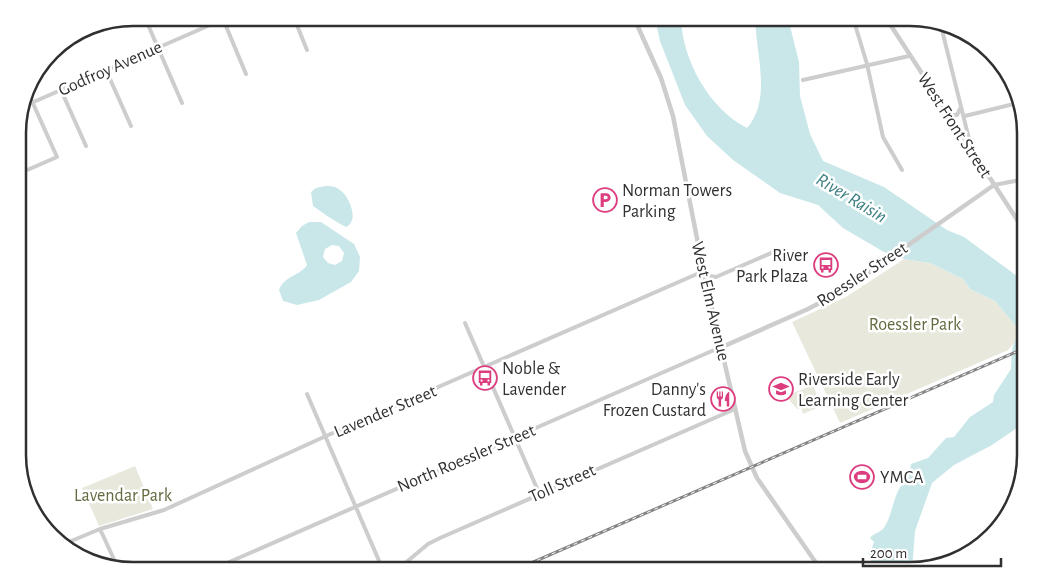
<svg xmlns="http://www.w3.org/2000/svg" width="1043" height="588" font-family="'Alegreya Sans',sans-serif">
	<rect width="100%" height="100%" fill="#fff"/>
	<path fill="#e8e9dc" d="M904,259l26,4 33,16 7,10 25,12 24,29 -2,10 -9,10 -168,73 -48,-101 54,-25z
		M813,385l8,21 -18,8 -2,-6 -4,1 -7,-8 -2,-6z
		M135,466l18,43 -54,17 -17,-38z"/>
	<path fill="#c9e7e9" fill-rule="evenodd" d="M655,18h26c1,41 28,91 66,110 21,-24 13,-59 10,-87 -1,-8 -1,-16 -4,-23h35l11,44 1,34 10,38 13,27 61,26 63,43 17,7 61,45v137l-5,7 -28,19 -38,20 -22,18 -17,48 -3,39h-51l-1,-3 3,-3 7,-1 2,-5 -4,-5 4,-5 2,-6 -4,-4c4,-5 9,-5 13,-9 11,-14 9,-39 26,-52l2,-13 17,-6 18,-20 8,-1 16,-20 23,-15 1,-7 17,-26 1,-20 7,-19 -24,-29 -25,-12 -7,-10 -33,-16 -26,-4 -20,-7 -41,-24 -25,-23 -38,-12 -47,-33 -26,-24 -22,-31 -25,-64z
		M325,186c5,0 11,0 15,4 9,6 20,31 6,37 -12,-6 -22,-13 -33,-21l-2,-14 5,-4z
		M309,222h12l33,22 6,13 -1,14 -8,11 -32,18 -22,5 -14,-4 -4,-11c6,-15 21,-14 28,-25l-11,-32 6,-7zM332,245l7,1 5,7 -2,8 -7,4 -7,-2 -5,-6 2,-8z"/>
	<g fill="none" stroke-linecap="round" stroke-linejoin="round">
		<path stroke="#cdcdcd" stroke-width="4" d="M145,18l37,85
			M294,18l13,32
			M853,18l14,46 16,73 19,33
			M223,19l23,55
			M941,26l30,121
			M106,70l25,56
			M803,80l106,-24
			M61,90l25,56
			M22,107l204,-89
			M949,115h8l4,-8
			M965,116l53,-13
			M18,174l39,-17 -30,-67
			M994,185l31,-6
			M465,323l74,170
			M307,394l76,176
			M100,529l17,37
			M64,544l36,-15 64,-19 162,-74 371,-162 19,3 62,-27
			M211,570l510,-223
			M397,570l31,-26 12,-6 295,-129"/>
		<path stroke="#cdcdcd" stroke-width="4.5" d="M634,18l27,60 12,38 31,158 41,177 12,27 64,92
			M886,18l139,214
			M722,347l86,-38 36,-19 150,-105"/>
		<g stroke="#858585" stroke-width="3">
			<path id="rail" d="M515,570l510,-222"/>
		</g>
		<use href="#rail" stroke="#fff" stroke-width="1" stroke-dasharray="4" stroke-linecap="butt"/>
	</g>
	<defs>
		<g id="parking-ring" transform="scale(1.25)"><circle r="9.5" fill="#fff" stroke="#dc3d7f" stroke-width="1.5"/><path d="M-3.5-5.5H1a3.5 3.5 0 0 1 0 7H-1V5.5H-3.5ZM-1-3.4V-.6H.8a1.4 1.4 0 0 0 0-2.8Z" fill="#dc3d7f"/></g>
		<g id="bus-ring" transform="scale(1.25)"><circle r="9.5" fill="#fff" stroke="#dc3d7f" stroke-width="1.5"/><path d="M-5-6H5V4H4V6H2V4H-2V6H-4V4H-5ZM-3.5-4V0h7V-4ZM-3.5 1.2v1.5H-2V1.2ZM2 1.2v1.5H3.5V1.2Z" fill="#dc3d7f"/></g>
		<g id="school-ring" transform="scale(1.25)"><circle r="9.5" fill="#fff" stroke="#dc3d7f" stroke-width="1.5"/><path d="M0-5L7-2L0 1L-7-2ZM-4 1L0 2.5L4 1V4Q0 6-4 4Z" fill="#dc3d7f"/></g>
		<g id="restaurant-ring" transform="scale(1.25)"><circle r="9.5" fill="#fff" stroke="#dc3d7f" stroke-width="1.5"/><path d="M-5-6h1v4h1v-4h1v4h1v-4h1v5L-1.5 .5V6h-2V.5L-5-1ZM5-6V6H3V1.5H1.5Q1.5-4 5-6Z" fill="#dc3d7f"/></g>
		<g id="stadium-ring" transform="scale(1.25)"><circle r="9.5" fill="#fff" stroke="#dc3d7f" stroke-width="1.5"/><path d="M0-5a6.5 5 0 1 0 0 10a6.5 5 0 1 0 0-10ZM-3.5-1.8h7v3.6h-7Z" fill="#dc3d7f"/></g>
	</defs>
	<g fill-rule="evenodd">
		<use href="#parking-ring" x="605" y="200"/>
		<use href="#bus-ring" x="826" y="265"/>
		<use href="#bus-ring" x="485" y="378"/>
		<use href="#school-ring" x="781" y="389"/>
		<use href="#restaurant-ring" x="723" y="399"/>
		<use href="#stadium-ring" x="862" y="477"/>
	</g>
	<g text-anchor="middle" stroke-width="5" stroke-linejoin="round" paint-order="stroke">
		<g font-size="18" fill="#303030" stroke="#fff">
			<text transform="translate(110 68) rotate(-24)" y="6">Godfroy Avenue</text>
			<text transform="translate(955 125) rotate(57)" y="6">West Front Street</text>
			<text transform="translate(862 274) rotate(-33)" y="6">Roessler Street</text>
			<text transform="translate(711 301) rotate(77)" y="6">West Elm Avenue</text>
			<text transform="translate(385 411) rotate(-23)" y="6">Lavender Street</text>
			<text transform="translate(466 458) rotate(-23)" y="6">North Roessler Street</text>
			<text transform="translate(562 483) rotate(-24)" y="6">Toll Street</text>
		</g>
		<g font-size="18" fill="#303030" stroke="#fff" text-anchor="start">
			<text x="622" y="196">Norman Towers<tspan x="622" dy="21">Parking</tspan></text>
			<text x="808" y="261" text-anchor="end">River<tspan x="808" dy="21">Park Plaza</tspan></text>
			<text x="502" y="374">Noble &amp;<tspan x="502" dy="21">Lavender</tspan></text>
			<text x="798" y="385">Riverside Early<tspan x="798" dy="21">Learning Center</tspan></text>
			<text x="706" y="395" text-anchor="end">Danny's<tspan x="706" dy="21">Frozen Custard</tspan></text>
			<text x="880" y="483">YMCA</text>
		</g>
		<g font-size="18" fill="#626a3f" stroke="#fff">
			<text x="915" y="330">Roessler Park</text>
			<text x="123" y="501">Lavendar Park</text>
		</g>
		<g font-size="19" font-style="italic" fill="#3d7f82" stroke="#fff">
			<text transform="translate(852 197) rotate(31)" y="7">River Raisin</text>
		</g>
	</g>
	<path d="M0 0H1043V588H0ZM133 26H910A107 107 0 0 1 1017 133V455A107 107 0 0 1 910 562H133A107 107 0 0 1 26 455V133A107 107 0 0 1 133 26Z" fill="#fff" fill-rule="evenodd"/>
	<path fill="none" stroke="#303030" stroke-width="2.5" d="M133 26H910A107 107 0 0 1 1017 133V455A107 107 0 0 1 910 562H133A107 107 0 0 1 26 455V133A107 107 0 0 1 133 26Z"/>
	<path d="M863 558v8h138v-8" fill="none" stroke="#303030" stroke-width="2.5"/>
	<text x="870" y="558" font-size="15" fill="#303030" stroke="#ffffff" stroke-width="4" paint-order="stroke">200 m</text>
</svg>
